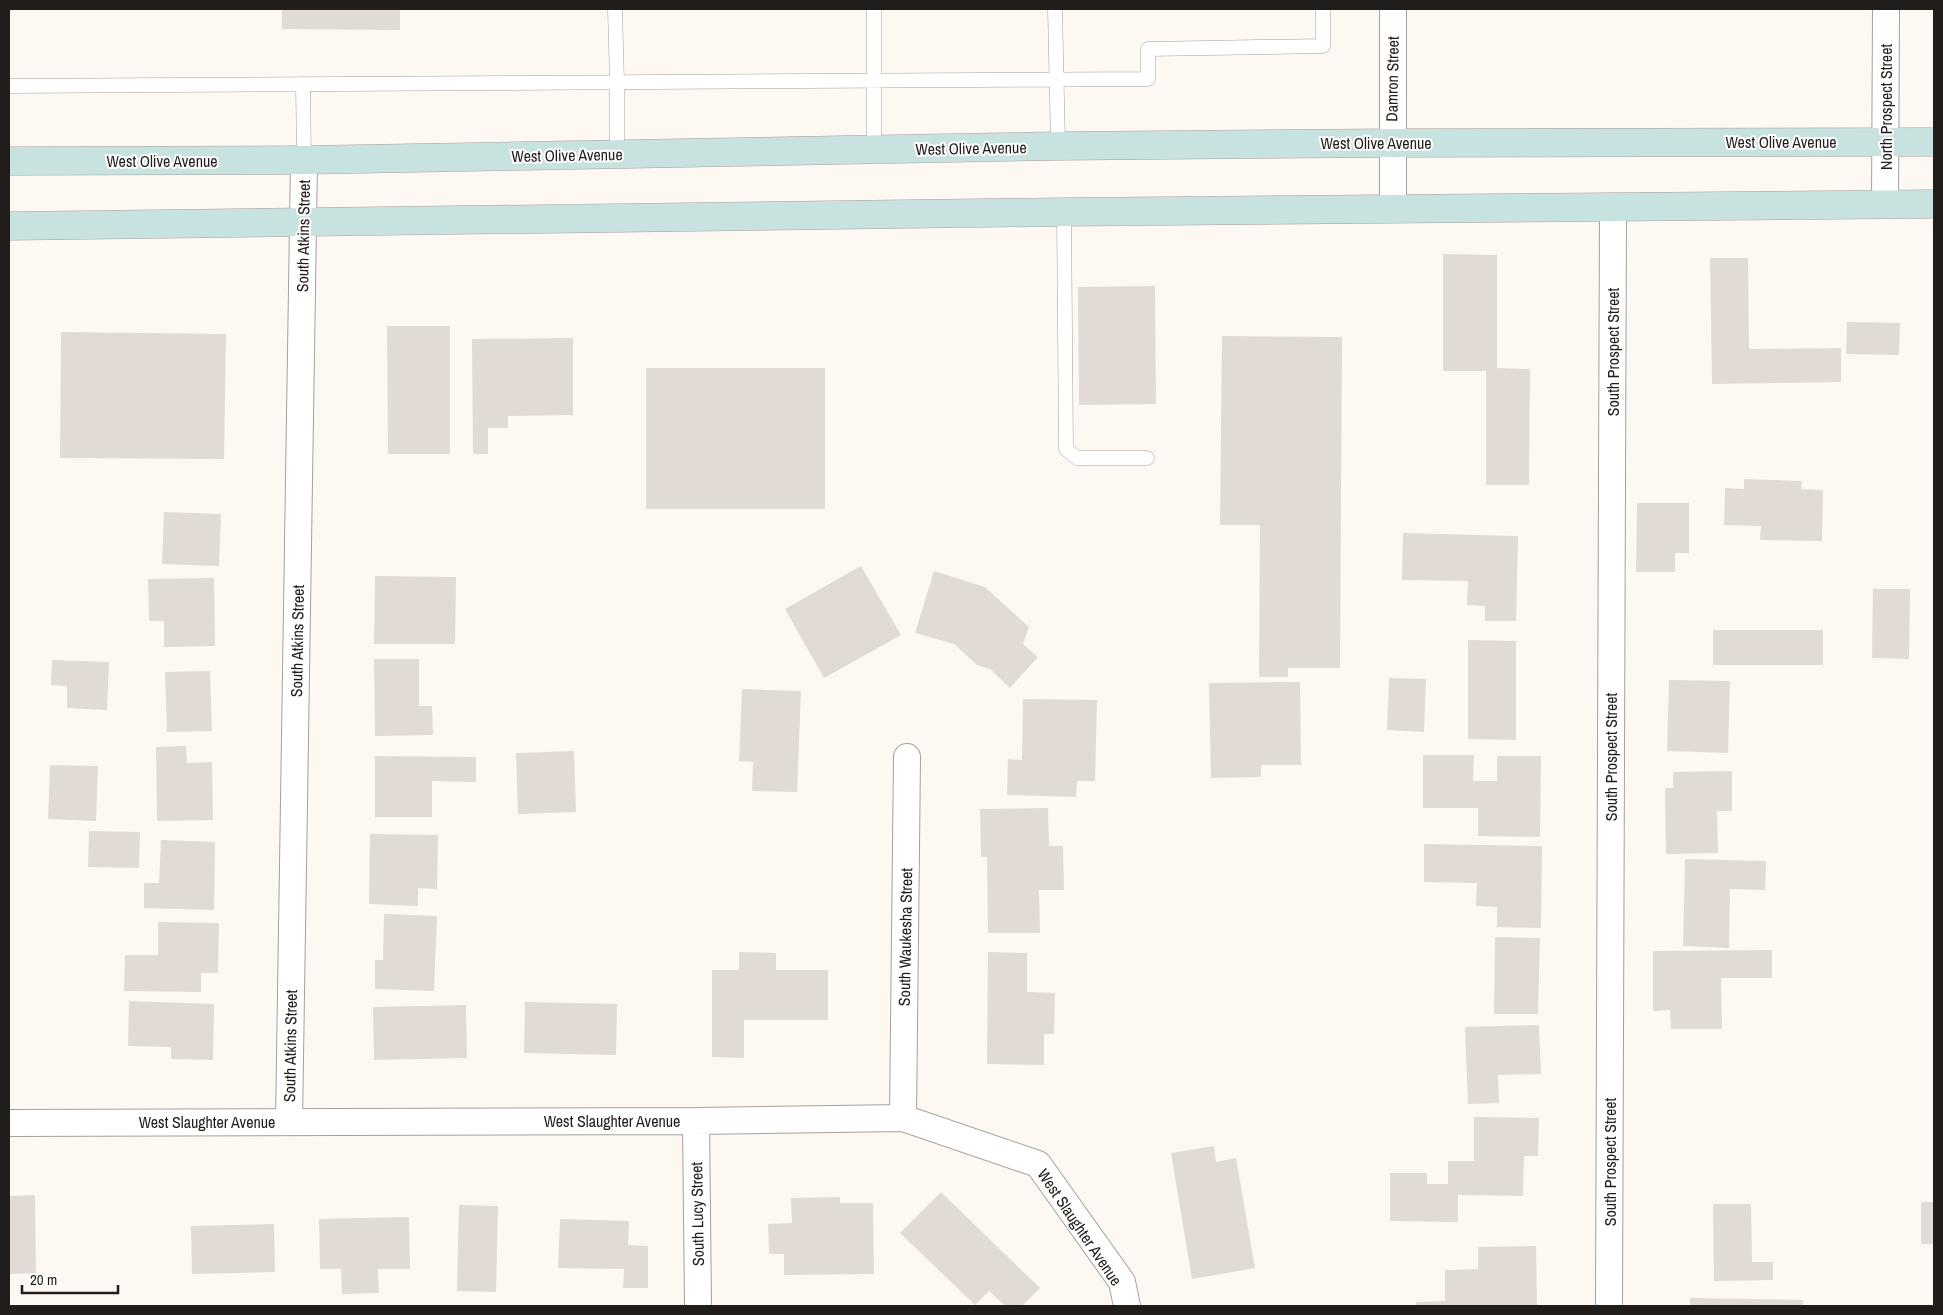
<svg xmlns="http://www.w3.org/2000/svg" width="1943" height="1315" font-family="'Archivo Narrow',sans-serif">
	<rect width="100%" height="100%" fill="#fef8f3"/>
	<path fill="#e2dad4" d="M282,9h118v21l-118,-1z
		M1443,254l54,1v113l33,1 -1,116h-43v-114h-43z
		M1710,258h38l1,91 92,-1v34l-129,2z
		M1155,286l1,118 -77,1 -1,-118z
		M1847,322l53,1 -1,32 -53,-1z
		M387,326h63v128h-62z
		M61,332l165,2 -2,125 -164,-1z
		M1222,336l120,1 -2,331h-52v9h-29l1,-152h-40z
		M573,338v77l-65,1v12h-20v26h-15l-1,-115z
		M646,368h179v141h-179z
		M1744,479l58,2 -1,8 22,1 -1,51 -62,-1 1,-14 -37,-1 1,-37 19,1z
		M1637,503h52v50h-14v19h-39z
		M164,512l57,2 -2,52 -57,-2z
		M1403,533l115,3 -2,85h-31v-15l-18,-1 1,-24 -66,-1z
		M861,566l40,69 -77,43 -39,-69z
		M934,571l51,16 44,40 -6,17 15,13 -28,31 -20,-19 -13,-4 -23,-21 -39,-11z
		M375,576l81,1 -1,67h-81z
		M214,578l1,68 -51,1v-26h-15l-1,-42z
		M1873,589h37l-1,70 -37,-1z
		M1713,630h110v35h-110z
		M1468,640l48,1v99l-48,-1z
		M374,659h45v47h13l1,29 -58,1z
		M52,660l57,2 -2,48 -40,-2v-22l-16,-1z
		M210,671l2,60 -45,1 -2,-60z
		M1389,678l37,1 -2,53 -37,-2z
		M1669,680l61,1 -2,72 -61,-2z
		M1300,682l1,83h-40v12l-50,1 -2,-95z
		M742,689l59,2 -4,101 -45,-1 1,-29 -14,-1z
		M1023,699l74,1 -2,81h-18l-1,16 -69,-2 1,-36 14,1z
		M186,746l1,17 25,-1 1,58 -56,1 -1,-74z
		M574,751l2,61 -58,2 -2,-61z
		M1423,755h51l-1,26h24v-25h44l-1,81 -62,-1v-28h-55z
		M375,756l101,1v25l-44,-1v36h-57z
		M50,765l48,1 -2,55 -48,-2z
		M1732,771v40h-15l1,42 -52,1 -1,-66h8v-16z
		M1048,808l1,38h14l1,44h-25l1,43h-52l-1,-76h-6l-1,-48z
		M89,831l51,1 -1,36 -51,-1z
		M370,834l68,1 -1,54 -19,-1v18l-49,-2z
		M161,840l54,2 -1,68 -70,-2v-25h15z
		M1424,844l118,2 -1,82 -44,-1v-20l-21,-1 1,-23 -53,-1z
		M1685,859l81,2 -1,29 -35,-1 -1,59 -46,-2z
		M384,914l53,2 -3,75 -59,-2v-29h8z
		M158,922l61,1 -1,50h-17v19l-77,-1 1,-36h33z
		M1495,937l45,1 -2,76h-44z
		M1772,950v28h-51l1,51h-51l-1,-19 -17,1v-60z
		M739,952l37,1v17h52v50h-84v38l-32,-1v-87h27z
		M988,952l39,1v39l28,1 -1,41h-10v31l-57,-1z
		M129,1001l85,3 -1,56 -42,-1v-12l-43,-1z
		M525,1002l92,2 -1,51 -92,-2z
		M466,1005l1,53 -93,2 -1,-53z
		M1539,1025l2,49 -43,1 1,28 -31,1 -3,-77z
		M1474,1117l65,1 -1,38h-14l-1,40 -65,-1v27l-68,-1v-48h37v11h21v-23h26z
		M1214,1146l2,16 20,-4 19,110 -63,11 -21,-126z
		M941,1192l99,96 -18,18h-17l-16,-15 -14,14 -75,-72z
		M35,1195l1,78 -27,1v-78z
		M840,1197v6h33l1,71 -90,1v-21h-15l-1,-30 24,-1 -1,-25z
		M1921,1202h13v42h-13z
		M1713,1204h38l1,58h21v18l-59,1z
		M459,1205l39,1 -2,86 -39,-1z
		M409,1217l1,52h-32l1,24 -37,1 -1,-25h-21l-1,-50z
		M560,1219l69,2 -1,24 20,1v42h-25l1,-19 -66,-1z
		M274,1224l1,48 -83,2 -1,-48z
		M1536,1246l1,60h-121v-4l29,-1v-31l33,-1v-22z
		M1690,1298l113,2v6h-113z"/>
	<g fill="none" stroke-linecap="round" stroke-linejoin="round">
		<g stroke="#a79f9a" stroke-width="15">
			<path id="lane" d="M615,9l2,73v72
				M1055,9l3,137
				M303,84l1,76
				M9,86l1139,-7v-30l175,-3v-37
				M874,150v-141
				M1064,212l2,237 11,9h70"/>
		</g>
		<g stroke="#a79f9a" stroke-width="28">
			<path id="street" d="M1885,204l1,-195
				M1393,209v-200
				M903,1118l4,-361
				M696,1121l2,185
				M289,1122l15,-962
				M9,1123l687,-2 207,-3 135,46 84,118 5,24
				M1609,1306l4,-1099"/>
		</g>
		<g stroke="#a79f9a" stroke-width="29">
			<path id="secondary" d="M9,161l295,-1 754,-14 334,-3 542,-1
				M9,226l1055,-14 870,-8"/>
		</g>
		<use href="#lane" stroke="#fff" stroke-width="14"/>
		<use href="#street" stroke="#fff" stroke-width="26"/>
		<use href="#secondary" stroke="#c7e2df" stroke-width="28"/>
	</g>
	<g text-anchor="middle" stroke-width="4" stroke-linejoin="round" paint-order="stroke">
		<g font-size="16" fill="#201d1b" stroke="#fff">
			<text transform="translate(1392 79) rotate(-89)" y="6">Damron Street</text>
			<text transform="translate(1886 107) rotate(-90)" y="6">North Prospect Street</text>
			<text x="1781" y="148">West Olive Avenue</text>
			<text x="1376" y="149">West Olive Avenue</text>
			<text transform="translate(971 148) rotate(-1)" y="6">West Olive Avenue</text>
			<text transform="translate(567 155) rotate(-1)" y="6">West Olive Avenue</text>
			<text x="162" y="167">West Olive Avenue</text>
			<text transform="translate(303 236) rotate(-89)" y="6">South Atkins Street</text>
			<text transform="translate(1613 352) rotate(-90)" y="6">South Prospect Street</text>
			<text transform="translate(297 641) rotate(-89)" y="6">South Atkins Street</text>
			<text transform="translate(1611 757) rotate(-90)" y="6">South Prospect Street</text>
			<text transform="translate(905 937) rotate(-89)" y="6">South Waukesha Street</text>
			<text transform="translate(290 1046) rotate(-89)" y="6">South Atkins Street</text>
			<text x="612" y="1127">West Slaughter Avenue</text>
			<text x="207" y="1128">West Slaughter Avenue</text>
			<text transform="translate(1610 1162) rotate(-90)" y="6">South Prospect Street</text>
			<text transform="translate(697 1214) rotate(-91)" y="6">South Lucy Street</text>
			<text transform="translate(1080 1227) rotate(56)" y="6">West Slaughter Avenue</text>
		</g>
	</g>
	<rect width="1943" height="1315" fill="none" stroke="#201d1b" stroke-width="20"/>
	<path d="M22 1285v8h96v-8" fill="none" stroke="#201d1b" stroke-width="2.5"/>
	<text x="30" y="1285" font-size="15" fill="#201d1b" stroke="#ffffff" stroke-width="4" paint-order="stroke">20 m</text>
</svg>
